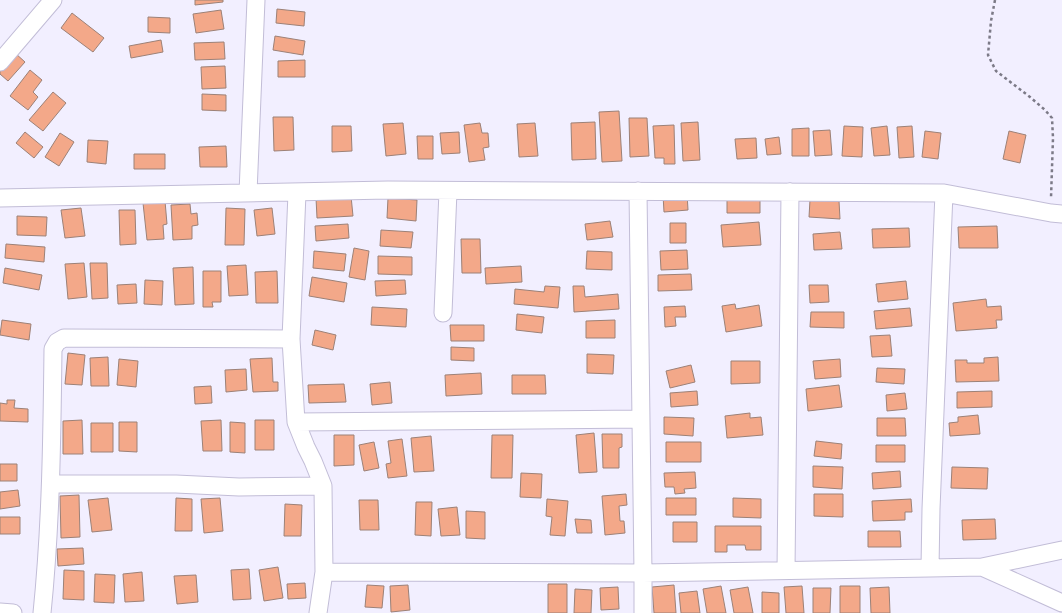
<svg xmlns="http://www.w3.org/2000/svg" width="1062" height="613" font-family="'Alegreya Sans',sans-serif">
	<rect width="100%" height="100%" fill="#f2efff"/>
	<path fill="#f3a889" stroke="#9c8177" d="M195,0h28v2l-28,3z
		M277,9l28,3 -1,14 -28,-3z
		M221,10l3,19 -28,4 -3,-19z
		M72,13l32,25 -11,14 -32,-24z
		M148,17l22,1v15l-22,-1z
		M275,36l30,5 -2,14 -30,-5z
		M161,40l2,12 -32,6 -2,-12z
		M224,42l1,17 -30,1 -1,-17z
		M15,53l10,9 -17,19 -8,-7v-3z
		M305,60v17h-27v-16z
		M225,66l1,22 -24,1 -1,-22z
		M30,70l12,10 -9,12 5,5 -10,13 -18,-14z
		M53,92l13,11 -23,28 -14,-11z
		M202,94l24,1v16l-24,-1z
		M619,111l3,50 -20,1 -3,-50z
		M273,117h20l1,33 -20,1z
		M629,118h18l2,38 -19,1z
		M595,122l1,37 -24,1 -1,-37z
		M698,122l2,38 -17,1 -2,-38z
		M403,123l3,31 -20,2 -3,-32z
		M480,123l2,10h6l1,14 -6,1 2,12 -16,2 -5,-37z
		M535,123l3,33 -19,1 -2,-33z
		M674,125l1,39h-11v-6h-9l-2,-32z
		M332,126h19l1,25 -20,1z
		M844,126l19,1 -1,30 -20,-1z
		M887,126l3,29 -16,1 -3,-28z
		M912,126l2,31 -15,1 -2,-31z
		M809,128v28h-17v-27z
		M830,130l2,25 -17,1 -2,-25z
		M925,131l16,2 -3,26 -16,-2z
		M1009,131l17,4 -6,28 -17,-4z
		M25,132l18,15 -9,11 -18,-15z
		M459,132l1,21 -18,1 -2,-21z
		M60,133l14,9 -15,24 -14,-9z
		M417,136h16v23h-15z
		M779,137l2,17 -14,1 -2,-16z
		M756,138l1,20 -20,1 -2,-20z
		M88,140l20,1 -2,23 -19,-2z
		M226,146l1,21h-27l-1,-20z
		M134,154h31v15h-31z
		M687,193l1,17 -24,2 -1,-17z
		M351,196l2,20 -36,2 -1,-20z
		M760,196v17h-33v-16z
		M388,198l29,2 -1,21 -29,-3z
		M810,200l29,1 1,18 -31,-2z
		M165,201l2,23 -4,1 1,14 -17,1 -4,-37z
		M190,204l1,10 6,-1 1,12 -6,1v13l-19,1 -2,-35z
		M81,208l4,28 -20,2 -4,-28z
		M226,208l19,1 -1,36h-19z
		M272,208l3,26 -18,2 -3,-26z
		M119,210h16l1,34 -16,1z
		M17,216l30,1 -1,19 -29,-1z
		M610,221l3,16 -26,3 -2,-16z
		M759,222l2,23 -38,2 -2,-22z
		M670,223h16v20h-16z
		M348,224l1,14 -33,3 -1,-15z
		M997,226l1,22h-39l-1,-21z
		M909,228l1,19 -37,1 -1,-19z
		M381,230l32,2 -2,16 -31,-2z
		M840,232l2,17 -28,1 -1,-16z
		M461,239h19l1,34h-19z
		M6,244l39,3 -1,15 -39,-4z
		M354,248l15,3 -4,29 -16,-3z
		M687,250l1,19 -27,1 -1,-19z
		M314,251l32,3 -2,17 -31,-3z
		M587,251l25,1v18l-26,-1z
		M378,256l34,1v18l-34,-1z
		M84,263l3,34 -19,2 -3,-35z
		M90,263h17l1,35 -16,1z
		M246,265l2,30 -19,1 -2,-30z
		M521,266l1,16 -36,2 -1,-16z
		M193,267l1,37 -19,1 -2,-37z
		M5,268l37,7 -3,15 -36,-7z
		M203,271h18v31h-9l1,5h-10z
		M277,271l1,32h-22l-1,-31z
		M691,274l1,16 -34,1v-16z
		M312,277l35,6 -3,19 -35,-6z
		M145,280l18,1 -1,24 -18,-1z
		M405,280l1,14 -30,2 -1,-15z
		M906,281l2,18 -30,3 -2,-18z
		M136,284l1,19 -19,1 -1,-19z
		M809,285h19l1,17 -19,1z
		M545,286l15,1 -2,21 -44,-4 1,-15 29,3z
		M573,286h11l1,11 33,-3 1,15 -45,3z
		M986,299l1,8 14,-1 1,14h-6l1,8 -41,3 -3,-28z
		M735,304l1,5 23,-4 3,21 -36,6 -4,-26z
		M685,306l1,11h-11l1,9 -11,1 -1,-20z
		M372,307l35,2 -1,18 -35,-2z
		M910,308l2,18 -36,3 -2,-18z
		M811,312h33v16l-34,-1z
		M517,314l27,3 -2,16 -26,-3z
		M2,320l29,4 -2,16 -29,-5z
		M615,320v18h-29v-17z
		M450,325h34v16h-33z
		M315,330l21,5 -3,15 -21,-5z
		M890,335l2,21 -20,1 -2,-21z
		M451,347l23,1v13l-23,-1z
		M68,353l17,2 -3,30 -17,-1z
		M587,354l27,1 -1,19 -26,-1z
		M108,357l1,29h-18l-1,-28z
		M998,357l1,24 -43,1 -1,-22h12v3h17v-5z
		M272,358l1,24h5v9l-25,1 -3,-33z
		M119,359l19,2 -2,26 -19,-2z
		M840,359l1,18 -26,2 -2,-18z
		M731,361h29v22l-29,1z
		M691,365l4,17 -25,6 -4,-17z
		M877,368l28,1 -1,15 -28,-2z
		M246,369l1,21 -21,2 -1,-22z
		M481,373l1,21 -36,2 -1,-21z
		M512,375h33l1,19h-34z
		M390,382l2,21 -20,2 -2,-21z
		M344,384l2,18 -37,1 -1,-18z
		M839,385l3,22 -34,4 -2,-22z
		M211,386l1,17 -17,1 -1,-17z
		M697,391l1,14 -27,2 -1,-14z
		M992,391v16l-35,1v-16z
		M905,393l2,16 -20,2 -1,-16z
		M7,400h8l-1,8 14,1v13l-28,-1v-18l7,1z
		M750,413v5l11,-1 2,18 -36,3 -2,-22z
		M978,415l2,19 -30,2 -1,-13 9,-1v-5z
		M664,417l30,1 -1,18 -29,-2z
		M877,418h28l1,18h-29z
		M82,420l1,34h-20v-33z
		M221,420l1,31h-19l-2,-30z
		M255,420h19v30h-19z
		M119,422h18v30l-18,-1z
		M230,422l15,1v30l-15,-1z
		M91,423h22v29h-22z
		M594,433l3,39 -18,1 -3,-38z
		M602,434h20v13l-3,1v20h-16z
		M334,435h20v30l-20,1z
		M492,435h21l-1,43h-21z
		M431,436l3,35 -20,1 -3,-34z
		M402,439l5,37 -19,2 -2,-14 5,-1 -3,-22z
		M816,441l26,3 -1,15 -27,-3z
		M374,442l5,26 -15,3 -5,-26z
		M666,442h35v20h-35z
		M876,445h29v17h-29z
		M0,464h17v17h-17z
		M813,466l30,1 -1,22 -29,-2z
		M952,467l36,1 -1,21 -36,-1z
		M900,471l1,16 -28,2 -1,-16z
		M695,472l1,16 -12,1 1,4 -10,1 -1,-7h-9l-1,-14z
		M521,473l21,1 -1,24 -21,-1z
		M18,490l2,16 -20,3v-17z
		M626,494l1,11 -8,1 1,15h4l1,12 -20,2 -3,-39z
		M814,494h29v23l-29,-1z
		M79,495l1,42 -19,1 -1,-42z
		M108,498l4,32 -20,2 -4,-32z
		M176,498l16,1v32h-17z
		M220,498l3,33 -19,2 -3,-34z
		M666,498h30v17h-30z
		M733,498l28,1v19l-28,-1z
		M547,499l21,2 -3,35 -15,-1 2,-18 -6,-1z
		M911,499l1,13h-7v8l-32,1 -1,-20z
		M359,500h19l1,30h-19z
		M416,502h16l-1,34 -16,-1z
		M285,504l17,1 -1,31h-17z
		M457,507l3,28 -19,1 -3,-27z
		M466,511l19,1v27l-19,-1z
		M0,517h20v17h-20z
		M575,519l16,1 1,13h-15z
		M995,519l1,20 -33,1 -1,-20z
		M673,522h24v20h-24z
		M715,526h46v24h-15l-1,-5h-18v7h-12z
		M868,531h32l1,16h-33z
		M83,548l1,16 -26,2 -1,-17z
		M278,567l5,31 -19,3 -5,-31z
		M249,569l2,30 -18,1 -2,-30z
		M64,570l20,1v29l-21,-1z
		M142,572l2,29 -19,1 -2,-28z
		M95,574l20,1 -1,28 -20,-1z
		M196,575l2,27 -21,2 -3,-28z
		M305,583l1,15 -18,1 -1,-15z
		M548,584h19v29h-19z
		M367,585l17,1 -2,22 -17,-1z
		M408,585l2,25 -19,2 -1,-26z
		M674,585l2,28h-22l-2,-26z
		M721,586l5,27h-19l-4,-24z
		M802,586l2,27h-18l-2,-26z
		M840,586h20v27h-20z
		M618,587l1,22 -18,1 -1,-22z
		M748,587l5,26h-19l-4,-23z
		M889,587l1,26h-19l-1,-25z
		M813,588h18l-1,25h-17z
		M575,589l17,1 -1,23h-17z
		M697,591l3,22h-19l-2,-20z
		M762,592l17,1v20h-17z"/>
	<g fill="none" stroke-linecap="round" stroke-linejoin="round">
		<g stroke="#c2bdd7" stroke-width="19">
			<path id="minor" d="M0,62l53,-62
				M638,191l5,382v40
				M248,193l8,-193
				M297,193l-6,146 5,83 10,25 7,14 10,25 1,86 -6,41
				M0,198l388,-8 556,3 107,20 11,1
				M443,313l5,-122
				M296,422l345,-3
				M51,484h125l63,3 84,-1
				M982,567l80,36
				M930,568l1,-59 13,-316
				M786,571l4,-379
				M324,572l319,1 287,-5 52,-1 80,-17
				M0,612l13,1
				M42,613c9,-88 10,-176 11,-264l4,-7 7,-4 227,1"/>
		</g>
		<path stroke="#7c7a87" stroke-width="2.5" stroke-dasharray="3 3" stroke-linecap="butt" d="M995,0l-4,21 -3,34 8,16 34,26 15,13 7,8 1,20 -2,60"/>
		<use href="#minor" stroke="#fff" stroke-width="17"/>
	</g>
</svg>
